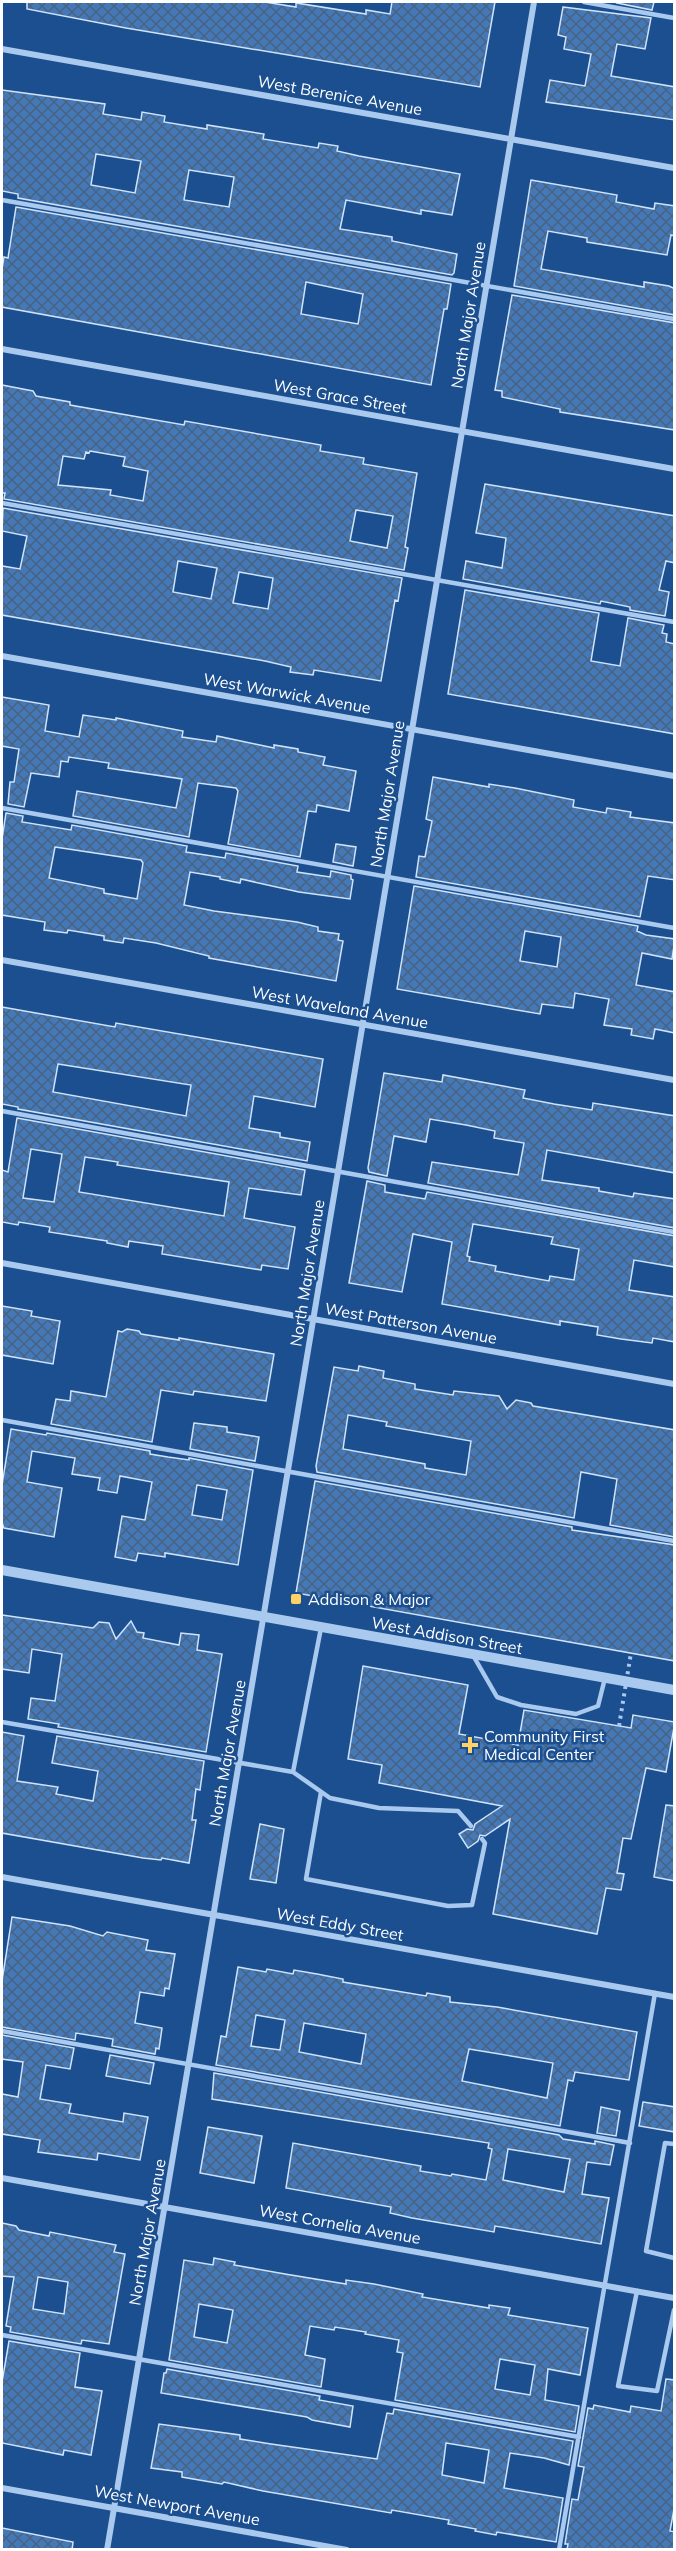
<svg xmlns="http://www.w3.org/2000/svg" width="676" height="2551" font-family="Mulish,sans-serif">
	<defs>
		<pattern id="building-cross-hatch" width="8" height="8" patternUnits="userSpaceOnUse" patternTransform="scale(1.5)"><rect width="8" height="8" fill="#4478b7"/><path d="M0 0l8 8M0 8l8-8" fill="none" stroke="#486282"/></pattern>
	</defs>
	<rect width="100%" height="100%" fill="#1b4f8f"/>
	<path fill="url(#building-cross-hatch)" stroke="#cfe3fa" stroke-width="1.5" fill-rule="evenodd" d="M27,2h238l31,5v-4l70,11v-4l24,4 2,-12h103l-15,85 -354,-59 -99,-19z
		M618,2h36l-2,8 -35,-7z
		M563,7l88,11 -6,31 -28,-5 -6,32 64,11v33l-129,-18 4,-22 35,6 6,-32 -27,-5 2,-12 -8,-2z
		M2,90l103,14 -2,10 38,6 1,-8 23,4 -1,6 43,7v-4l57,9 -1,5 55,9 1,-5 19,3 -1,5 22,5 101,18 -8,41 -31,-5v4l-75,-14 -6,29 52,8v4l65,13 -3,19 -2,2 -434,-77v-4l-16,-3zM96,154l45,7 -6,32 -44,-8zM189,170l45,7 -5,30 -45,-7z
		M531,180l86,15 -1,7 38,7 1,-6 20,3v30l-4,-1 -4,20 -80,-13v-4l-39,-7 -7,38 103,18v-5l25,4 6,3v26l-161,-29z
		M16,207l435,77 -4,25h-3l-13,76 -429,-78v-38l2,-12 4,1zM306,282l57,12 -5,30 -57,-10z
		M512,295l163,28v107l-115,-18v-3l-58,-12v-6l-7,-1z
		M2,385l31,6 3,5 34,6v3l114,20 1,-4 136,24 -1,6 44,7 -1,6 54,9 -12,74 3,1 -4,22 -400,-71 1,-6h-3zM90,451l35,6 -2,9 25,5 -5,30 -33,-6 1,-5 -53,-5 5,-29 21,3 2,-7 3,1zM356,510l37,6 -6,32 -37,-7z
		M485,484l190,32v47l-9,-2 -7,29 10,2 -4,24 -35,-6v-3l-29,-6 -1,3 -137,-25 3,-18 36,7 4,-30 -30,-5z
		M3,508l399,70 -4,23 -3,-1 -14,81 -67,-11 -1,5 -23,-3 1,-5 -26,-6 -263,-46v-49l18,3 7,-33 -25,-5zM178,561l39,7 -6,31 -38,-7zM239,572l34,6 -5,31 -35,-6z
		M465,590l134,23 -8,48 29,5 8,-48 36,7 -2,8 5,1 -1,8 9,2v90l-227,-40z
		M2,697l47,8 -4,26 34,6 4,-22 33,5v-2l67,13 -1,6 34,5 1,-6 57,12v-3l24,4v3l27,5 -2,8 33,6 -7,40 -32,-6 -1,7 -8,-1 -8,46 -72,-13 10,-53 -2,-3 -38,-5 -9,54 -116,-21 4,-25 99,17 6,-29 -74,-11 1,-5 -40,-6 -1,5 -7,-1 -2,16 -28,-4 -7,34 -16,-3 2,-22h4l5,-33 -17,-3z
		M433,777l56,10v-3l26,4 59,12 -1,7 33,6 1,-5 24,4 -1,5 45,6v57l-27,-4 -8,41 -224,-40 3,-21 6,1 7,-36 -6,-2z
		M6,813l17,3 -1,6 49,8 1,-5 115,21 -1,6 39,6 1,-5 72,13 -1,6 33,5 1,-6 20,4v4l2,1 -3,19 -51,-7 -58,-13 -1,4 -20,-4v-2l-30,-5 -6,33 30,6 83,11 21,5v4l21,3 -1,6 5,1 -7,40 -127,-23v-2l-53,-13 -32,-5 -1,5 -19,-3v-4l-36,-6 -1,3 -23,-3 1,-8 -43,-7v-76zM55,847l86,13 2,3 -6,36 -33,-6v-4l-55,-11z
		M336,844l20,3 -3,19 -20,-4z
		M414,886l224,40 -1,5 9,4 29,4 -3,20 -30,-6 -6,32 39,7v41l-20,-4 -2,10 -22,-4 1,-6 -28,-4 5,-26 -34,-6 -2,15 -31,-4 -2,10 -143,-25zM525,931l36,6 -4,30 -37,-6z
		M2,1007l113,20 1,-4 207,36 -8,48 -61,-11 -5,32 31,5v4l30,5 -3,19 -289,-52v-2l-16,-3zM58,1064l133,21 -5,31 -133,-24z
		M384,1073l58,9 1,-7 82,15 -2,8 31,6 38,6 1,-7 82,13v57l-128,-23 -5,30 57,8v3l34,6 1,-4 41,6v29l-247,-45 4,-21 86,13 6,-32 -30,-5 1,-7 -29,-6 -36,-6 -4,23 -32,-6 -7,40 -18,-4 -1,-4z
		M17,1118l288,52 -4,25 -52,-7 -5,30 51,9 -7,42 -26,-4 -1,5 -25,-4 -74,-12 1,-8 -34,-5 -1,6 -21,-4v-2l-58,-9 1,-5 -31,-5 -1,3 -16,-3v-52l6,2zM31,1149l31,5 -8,48 -31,-4zM85,1157l33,5 -1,3 112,17 -5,34 -145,-24z
		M367,1181l18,4v7l40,7 2,-7 248,44v31l-41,-7 -5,30 46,7v45l-22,-4 -1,5 -31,-4 -24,-4 1,-8 -38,-6v4l-118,-21 10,-62 -39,-8 -11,58 -53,-9zM473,1224l80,13 -2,7 28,5 -5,31 -24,-4 -1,5 -54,-10 1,-5 -27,-5 1,-4 -3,-1z
		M2,1306l30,5 -1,5 29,5 -7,43 -51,-9z
		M127,1329l12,2 2,3 38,6v-2l95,16 -8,47 -72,-10 -1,4 -32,-5 -9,52 -101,-18 5,-25 14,2 1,-10 35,6 12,-66 4,1z
		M359,1366l25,5 -1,7 32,6v5l38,6 1,-4 45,5 8,13 9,-9 15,3 2,3 142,24v107l-65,-12 7,-46 -36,-7 -7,46 -257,-46 -1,-6 18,-99 24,4zM348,1415l39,7 -1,4 85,15 -5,34 -41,-7v-4l-82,-15z
		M194,1423l33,4v5l32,5 -4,24 -65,-12z
		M11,1429l35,6 1,-2 103,18v3l18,3 21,3v-2l64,12 -15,95 -73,-12v4l-27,-4 -2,8 -21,-4 7,-41 23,4 7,-38 -32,-6 -3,17 -19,-3 2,-12 -28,-4 3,-16 -43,-7 -5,31 35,6 -8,49 -50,-9 -2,-5v-38zM197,1485l30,5 -5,30 -30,-5z
		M315,1481l257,46v3l103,15v116l-379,-68z
		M2,1615l91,13 6,-6 10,1 7,16 15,-18 6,11 7,1 -1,5 36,7 2,-12 18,2 -2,15 25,4 -16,98 -148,-25 1,-3 -31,-5 3,-21 24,3 7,-47 -30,-5 -3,24 -27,-4z
		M363,1666l105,19 -9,49 59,11 6,-35 107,18 2,-13 42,7 -9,50 -20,-4 -15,71 -8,-1 -6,35 7,1 -3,16 -15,-2 -9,46 -104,-20 17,-95 -25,17 -5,-1 -2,6 -10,7 -9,-14 8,-5 6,1 2,-6 27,-18 -123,-23 3,-18 -34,-6z
		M2,1732l22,4 -7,45 41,6 -2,7 37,7 5,-30 -46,-8 5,-27 147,25 -4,29 -4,-1 -4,31h4l-7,43 -27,-5 -1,2 -18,-2 -141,-25z
		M666,1805l9,1v75l-21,-4z
		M260,1824l24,5 -8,54 -26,-4z
		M12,1917l58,9 33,10 4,-4 41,8 -2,10 29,4 -6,35 -4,-1 -1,8 -24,-4 -5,31 27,5 -3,21 -3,-1 -1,6 -43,-8 1,-7 -37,-6 -1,7 -73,-13v-46z
		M238,1967l28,5 1,-3 26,5 1,-4 23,4 26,5v3l83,14 1,-3 23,4v5l47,5 140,25 -8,48 -54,-8 -2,9 -5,-1 -8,46 -344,-61 5,-29 5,1zM256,2015l29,5 -5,30 -29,-4zM304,2023l62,11 -5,30 -62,-12zM469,2049l84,14 -6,35 -85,-17z
		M2,2035l72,13 -4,21 -24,-4 -6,34 31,5 -2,9 54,9 1,-9 24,4 -8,43 -42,-7 -1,7 -59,-8 2,-12 -38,-6v-40l16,3 5,-35 -21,-3z
		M110,2055l44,8 -4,21 -44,-8z
		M214,2073l345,62 4,4 32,5v-3l19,4 -4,20 -23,-3 -5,32 27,4 -8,46 -106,-18 -1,6 -82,-14 -22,-5 1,-6 -105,-19 7,-45 128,23 -1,5 31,5 1,-2 34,6 6,-31 -4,-1 1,-5 -277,-44zM508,2149l62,10 -6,33 -61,-12z
		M643,2102l32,5v25l-36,-6z
		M601,2107l19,4 -4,25 -19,-3z
		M208,2127l54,9 -8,47 -54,-10z
		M2,2223l14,3 3,4 30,6 1,-4 66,13 -2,7 11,2 -16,90 -27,-4 -1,4 -71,-12 1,-5 -5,-1 8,-49 -12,-1zM38,2277l30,5 -4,32 -31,-5z
		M214,2258l21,4 -1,3 51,9 61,10v-4l28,4 49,10 -1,3 67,11v-3l21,3 -2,7 80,13 -8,47 -32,-6 -3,31 34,6 -4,26 -180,-32 8,-47 -6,-1 2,-12 -34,-6 1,-2 -31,-5 -1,3 -24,-4 -5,29 20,4 -4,28 -152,-27 15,-100 29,5zM199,2304l34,6 -6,33 -33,-6zM500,2359l35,6 -5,30 -35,-6z
		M9,2341l71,12 -5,34 27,4 -11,64 -27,-5 -1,5 -61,-12v-61z
		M167,2369l153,27 -1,4 34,6 -3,21 -38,-7 -5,-3 -146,-24 3,-20h2z
		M666,2379l9,1v124l-5,27 5,1v18h-108l1,-6h-3l7,-45 6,1 6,-33 -6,-1 10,-58 5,1 1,-4 36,7 1,-6 30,5z
		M394,2409l179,32 -4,24 -25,-7 -34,-5 -6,35 59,10 -7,44 -59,-10 -1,3 -21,-4 1,-2 -28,-5 1,-4 -57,-10 -1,3 -128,-22 -39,-9 -2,2 -40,-7v-5l-31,-4 8,-44 81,11v4l31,5 106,15 10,-46 6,1zM446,2443l43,7 -5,33 -42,-8z
		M2,2528l71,14 -1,8h-70z"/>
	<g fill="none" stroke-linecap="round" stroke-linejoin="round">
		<path stroke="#a9c9ee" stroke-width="4.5" d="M584,2l90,16
			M2,200l672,119
			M2,503l672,119
			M2,808l672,120
			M2,1111l672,121
			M2,1420l672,121
			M474,1657l23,40 24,8 55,9 22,-8 7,-28
			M2,1722l291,50 28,-144
			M293,1772l37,26 49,10 79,3 13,15
			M321,1792l-15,87 142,27 24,-1 13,-62 -3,-4
			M2,2031l628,112
			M674,2144l-9,-1 -19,108 28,7
			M637,2291l-19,95 39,5 17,-81
			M2,2335l577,102
			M559,2550l96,-557"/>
		<path stroke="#a9c9ee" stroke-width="6" d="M2,49l672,119
			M2,349l672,120
			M2,656l672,120
			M2,960l672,120
			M2,1263l672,121
			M2,1877l672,120
			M2,2178l672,120
			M2,2488l345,62
			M107,2550l427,-2548"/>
		<path stroke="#a9c9ee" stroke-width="10" d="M2,1570l672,120"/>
		<path stroke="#a9c9ee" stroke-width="4" stroke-dasharray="3 4.5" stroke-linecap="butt" d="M619,1726l12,-73"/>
	</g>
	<g fill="#ffd166" stroke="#1b4f8f" stroke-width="2">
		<rect x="290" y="1593" width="12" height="12" rx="3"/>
		<path d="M467 1736h6v6h6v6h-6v6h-6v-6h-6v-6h6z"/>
	</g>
	<g text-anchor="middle" stroke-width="5" stroke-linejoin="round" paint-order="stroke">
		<g font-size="16" fill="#fff" stroke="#1b4f8f">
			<text transform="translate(340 95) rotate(10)" y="6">West Berenice Avenue</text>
			<text transform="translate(468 315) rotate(-81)" y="6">North Major Avenue</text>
			<text transform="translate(340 396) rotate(10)" y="6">West Grace Street</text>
			<text transform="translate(287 693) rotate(10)" y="6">West Warwick Avenue</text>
			<text transform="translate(387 794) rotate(-81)" y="6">North Major Avenue</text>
			<text transform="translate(340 1007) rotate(10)" y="6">West Waveland Avenue</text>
			<text transform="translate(307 1273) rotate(-81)" y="6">North Major Avenue</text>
			<text transform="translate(411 1323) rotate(10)" y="6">West Patterson Avenue</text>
			<text transform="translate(447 1635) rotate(10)" y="6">West Addison Street</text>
			<text transform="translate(227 1753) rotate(-80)" y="6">North Major Avenue</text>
			<text transform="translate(340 1924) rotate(10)" y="6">West Eddy Street</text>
			<text transform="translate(340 2224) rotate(10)" y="6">West Cornelia Avenue</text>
			<text transform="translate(147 2232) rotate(-80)" y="6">North Major Avenue</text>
			<text transform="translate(177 2505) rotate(10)" y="6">West Newport Avenue</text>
		</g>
		<g font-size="16" fill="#fff" stroke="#1b4f8f" text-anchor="start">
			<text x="308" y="1605">Addison &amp; Major</text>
			<text x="484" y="1742">Community First<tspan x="484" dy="18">Medical Center</tspan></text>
		</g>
	</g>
	<rect width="676" height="2551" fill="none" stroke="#ffffff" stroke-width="6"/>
</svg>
